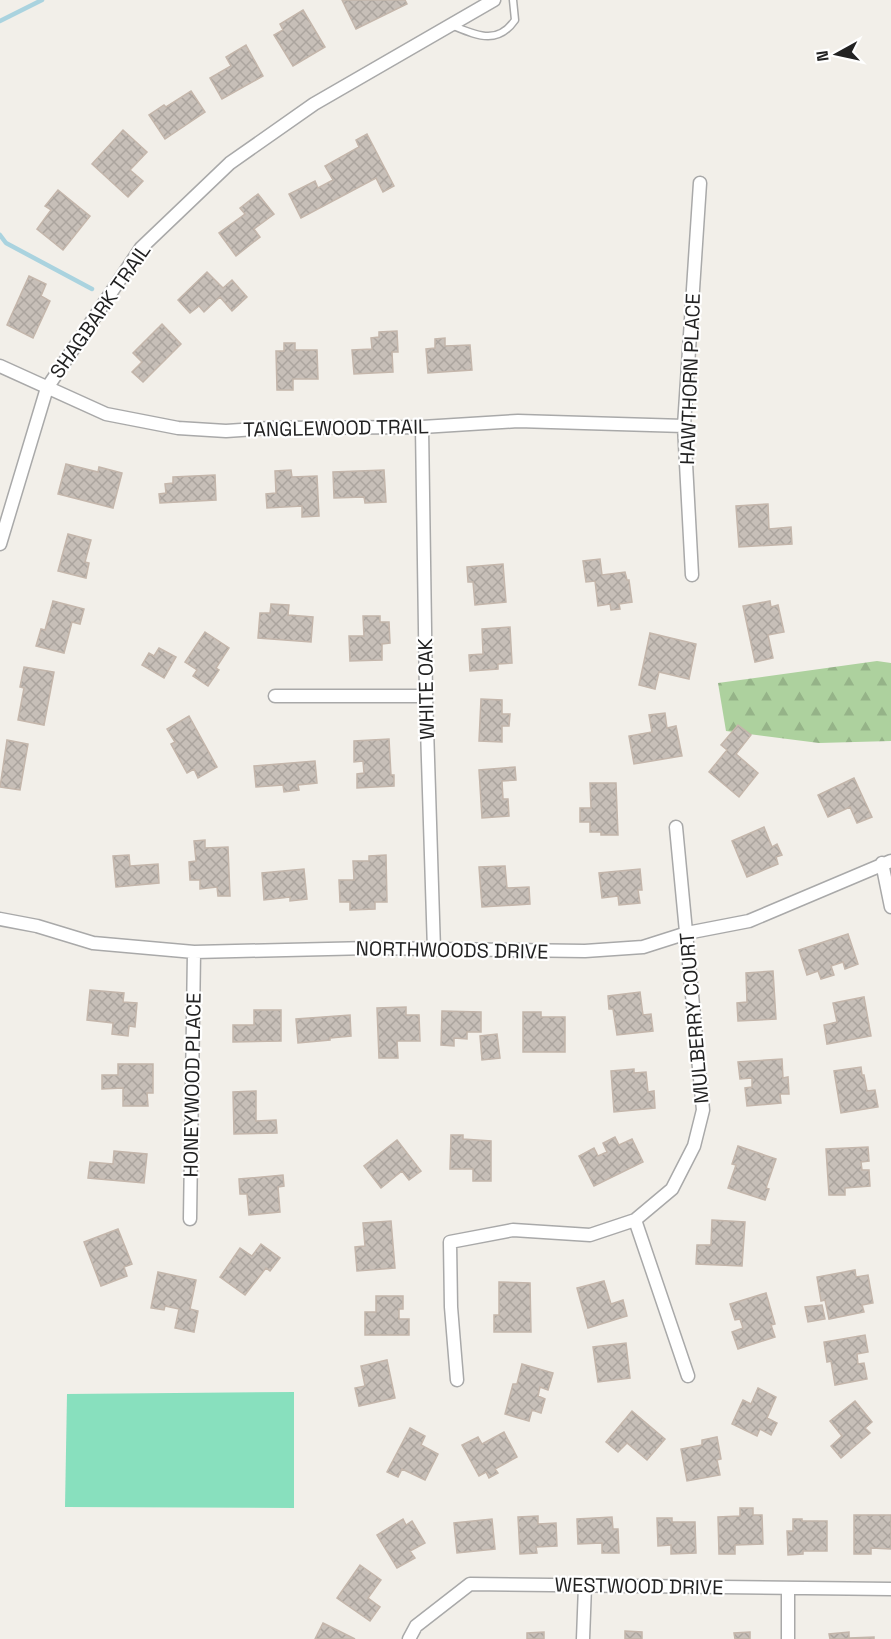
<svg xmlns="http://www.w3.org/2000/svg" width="891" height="1639" font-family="'Space Grotesk',sans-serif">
	<defs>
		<pattern id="forest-firs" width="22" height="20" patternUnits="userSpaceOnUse" patternTransform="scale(1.5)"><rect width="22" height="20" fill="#add19e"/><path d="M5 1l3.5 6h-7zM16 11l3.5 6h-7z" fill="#95b388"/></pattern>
		<pattern id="building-cross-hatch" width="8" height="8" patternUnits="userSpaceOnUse" patternTransform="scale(1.5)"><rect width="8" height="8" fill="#c7bfb8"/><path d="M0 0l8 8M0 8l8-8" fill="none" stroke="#aba49e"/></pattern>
	</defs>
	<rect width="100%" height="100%" fill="#f2efe9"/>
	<path fill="url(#forest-firs)" d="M877,661l14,2v78l-72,2 -93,-12 -8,-48z"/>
	<path fill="#88e0be" d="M294,1392v116l-229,-1 2,-113z"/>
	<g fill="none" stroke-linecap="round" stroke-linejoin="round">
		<path stroke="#aad3df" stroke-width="4.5" d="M0,21l42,-21
			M0,235l6,8 86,46"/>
	</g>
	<path fill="url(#building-cross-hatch)" stroke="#c4b6ab" stroke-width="1.5" d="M342,0h63l2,4 -51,25z
		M303,10l22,37 -32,19 -19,-31 9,-5 -3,-6z
		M246,45l17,31 -41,23 -12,-21 21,-12 -5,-9z
		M191,91l14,21 -40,27 -16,-24 15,-10 2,2z
		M123,130l24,22 -17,18 13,11 -15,16 -36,-33z
		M367,134l27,52 -11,6 -7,-14 -75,40 -12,-24 26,-13 3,7 15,-8 -8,-14 34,-19 -3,-7z
		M58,190l32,26 -27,34 -26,-21 14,-19 -6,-4z
		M258,194l16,20 -20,15 6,8 -24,19 -17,-23 26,-19 -5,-6z
		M207,272l16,16 9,-8 15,17 -15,14 -12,-14 -16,15 -5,-6 -9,7 -12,-13z
		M29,276l17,8 -5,12 9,5 -17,37 -26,-13z
		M162,324l19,20 -38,38 -11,-10 10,-10 -9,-9z
		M397,331l1,21h-6l1,20 -39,2 -2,-24 20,-1 -1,-11 8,-1v-5z
		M445,338v8l25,-1 2,25 -44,3 -2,-24 9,-1v-9z
		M284,343h11v7h22l1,29h-25v11h-16l-1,-39h8z
		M66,464l32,8 1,-5 23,6 -9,35 -55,-14z
		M291,470l1,7 25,-1 2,40 -17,1v-11l-35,2 -1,-14 10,-1 -1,-22z
		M384,470l2,32 -21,1 -1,-6 -30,1 -1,-26z
		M215,475l1,25 -56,3 -1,-9 7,-1 -1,-9 8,-1v-6z
		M768,504l1,25 22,-2 1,17 -53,3 -3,-41z
		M68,534l23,6 -6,22 4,1 -3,15 -28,-7z
		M600,559l2,16 23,-3 2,8h2l3,22 -13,2 1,5 -9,1 -1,-6 -12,2 -3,-25 -9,1 -3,-21z
		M503,564l3,38 -31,3 -2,-23h-5l-1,-15z
		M53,601l31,8 -4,15 -8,-2 -8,31 -28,-7 5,-17 4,1z
		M770,601l1,6 7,-2 6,27 -16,3 5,23 -18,4 -12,-56z
		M271,604l18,1 -1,10 25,2 -2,25 -53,-4 2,-25h10z
		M363,616h17v6h9l1,21 -8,1v16l-32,1 -1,-25h15z
		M510,627l2,36 -14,1v5l-28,2 -1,-16 14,-1 -1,-25z
		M205,632l24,16 -13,20 3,2 -11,16 -15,-10 4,-6 -12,-8z
		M650,633l46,11 -7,35 -30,-7 -4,17 -16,-4z
		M159,648l17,9 -12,21 -22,-13 7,-12 5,3z
		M24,667l30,5 -10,53 -26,-5 6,-32 -4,-1z
		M481,699l21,1v14h8l-1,12h-7v16l-23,-1z
		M665,713l2,15 9,-2 6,30 -48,8 -5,-28 23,-4 -3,-17z
		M189,716l28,51 -19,11 -4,-9 -7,4 -16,-29 4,-2 -8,-13z
		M738,725l13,10 -15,19 22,19 -19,24 -30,-25 18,-22 -6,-5z
		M389,739l2,36h3v11l-37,2v-14l7,-1 -1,-12 -9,1v-21z
		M7,740l21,4 -8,46 -20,-3z
		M315,761l2,22 -19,2 1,5 -15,2 -1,-7 -27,2 -2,-21z
		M515,767l1,13 -14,1 1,18h5l1,17 -27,2 -3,-48z
		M854,778l18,39 -15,6 -7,-16 -22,10 -10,-22z
		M590,783h26l2,52h-17v-3h-11v-10h-10v-14h11z
		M764,827l8,20 5,-3 5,11 -6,2 2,7 -31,13 -15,-36z
		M205,840v8l23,-1 2,49h-12l-1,-9 -17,2v-9h-10l-1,-18 7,-1 -2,-20z
		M129,855l1,11 28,-2 1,19 -43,4 -3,-31z
		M386,855l1,47h-12v7l-25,1v-8h-10l-1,-22h15l-1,-19h16v-5z
		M505,866l2,22 22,-1 1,17 -48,3 -3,-40z
		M304,869l3,30 -17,2v-4l-26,3 -2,-27z
		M640,869l2,21h-4l2,13 -21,2 -1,-9 -16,2 -3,-25z
		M848,934l10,30 -13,5 -2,-7 -12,4 3,9 -13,4 -3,-8 -11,4 -8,-25z
		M773,971l3,48 -38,2 -1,-18 10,-1 -1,-29z
		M90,990l34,3 -1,9 14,1 -2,24 -6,-1 -1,10 -16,-2 1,-11 -26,-3z
		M640,992l3,23 8,-1 2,17 -36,4 -4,-26h-4l-1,-13z
		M864,997l7,39 -44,8 -3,-19 13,-3 -4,-19z
		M406,1007v8h13l1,26h-23l1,17h-19l-2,-50z
		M254,1010h27v31l-48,1v-17h21z
		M442,1011l39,1v20h-14v7l-13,-1v8l-13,-1z
		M523,1012h18v5h24v35h-42z
		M350,1015l1,21 -21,2v2l-32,3 -2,-24z
		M497,1034l3,24 -18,2 -2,-24z
		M782,1059l1,19 5,-1 1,17h-9l1,9 -34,3 -2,-18 7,-1v-9l-12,1 -2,-17z
		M118,1064h35v29h-6l1,13h-25v-18l-21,1v-14h16z
		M861,1067l1,8h2l3,16 8,-1 3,17 -37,6 -7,-42z
		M634,1069v4l12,-1 2,20 6,-1 1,17 -41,4 -3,-41z
		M256,1091v30l20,-1 1,13 -43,1 -1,-42z
		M451,1135h12v4l28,2v40h-18v-12h-23z
		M615,1137l4,8 13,-6 11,23 -49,24 -15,-30 15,-8 4,8 9,-4 -4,-9z
		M397,1140l24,31 -12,9 -7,-9 -21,17 -17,-22z
		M738,1146l38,13 -10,29 3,1 -4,11 -37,-12 8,-23 -4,-1z
		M868,1147l1,14 -8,1 1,8h7l1,16 -25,2v7h-16l-3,-46z
		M114,1151l33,3 -3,29 -56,-5 2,-16 23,2z
		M283,1175l1,11 -6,1 2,25 -31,3 -2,-21h-7l-1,-15z
		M712,1220l33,2 -3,44 -46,-2 1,-19h14z
		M391,1221l4,47 -38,3 -2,-24 10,-1 -2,-23z
		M118,1229l14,35 -8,3 3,9 -26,10 -17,-44z
		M261,1244l19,14 -10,13 -4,-3 -21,27 -25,-18 20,-29 12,8z
		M855,1270l1,7 12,-2 5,28 -11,2 2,7 -35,7 -4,-19 -4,1 -4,-24z
		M158,1272l38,8 -6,29 8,2 -4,21 -19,-4 4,-19 -14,-3 -1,4 -13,-2z
		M604,1281l7,23 12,-4 4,16 -39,12 -11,-40z
		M499,1282l31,1 1,49h-37v-17h5z
		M766,1293l9,31 -4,1 4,12 -37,12 -6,-17 11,-4 -3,-9 -5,1 -5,-16z
		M376,1296h27v13h-4v10h10v16h-44v-23h11z
		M822,1305l3,14 -17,3 -3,-15z
		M865,1335l3,17 -11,2 1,10 6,-1 3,16 -32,6 -4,-24 -4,1 -3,-20z
		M626,1343l4,35 -32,4 -5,-35z
		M387,1360l8,38 -36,8 -4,-18 10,-2 -4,-20z
		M522,1364l31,9 -5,17 -8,-3 -2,9 7,3 -4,14 -9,-3 -3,11 -24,-7 8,-30h4z
		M758,1388l18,9 -9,21 10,5 -6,12 -11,-6 -3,7 -25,-12 11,-24 8,4z
		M855,1401l17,21 -7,6 5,5 -29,25 -10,-12 11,-10 -12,-15z
		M632,1411l33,28 -18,21 -20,-17 -9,9 -12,-10z
		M410,1428l15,8 -4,9 17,9 -13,26 -23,-11 -4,8 -11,-5z
		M504,1432l13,25 -22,12 3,4 -9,5 -3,-6 -7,4 -17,-31 16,-8 4,7z
		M717,1437l4,22 -4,1 3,15 -33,6 -6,-32 21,-4v-5z
		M740,1508h13v7h9l1,29 -28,1v9h-16l-1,-37 22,-1z
		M854,1515h37v34l-20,-1v6h-17z
		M538,1516v8l18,-1 1,23 -21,1 1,6 -17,1 -2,-37z
		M612,1517l1,12h5l1,24h-17v-10l-24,1 -1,-25z
		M657,1518h15v4h23l1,31 -25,1v-9l-13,1z
		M403,1519l3,6 6,-4 13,22 -15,8 5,7 -18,10 -20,-33z
		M492,1519l3,30 -38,4 -3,-30z
		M793,1519h9v2h25v30h-24v3l-15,1 -1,-24h6z
		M360,1565l21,15 -13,18 12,9 -10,14 -33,-23z
		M323,1623l32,16h-40z
		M625,1631l17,1v7h-17z
		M544,1632v7h-17v-6z
		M750,1632v7h-15l-1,-6z
		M849,1632v6l25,-1v2h-44l-1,-5z"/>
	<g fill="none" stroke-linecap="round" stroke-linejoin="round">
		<g stroke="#a9a9a9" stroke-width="9">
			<path id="lane" d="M451,25c25,10 46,21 64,-5l-2,-20"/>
		</g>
		<g stroke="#a9a9a9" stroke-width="15">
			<path id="street" d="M0,366l106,48 72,14 48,3 44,-3 152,-1 96,-6 166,5
				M422,427l4,269 8,254
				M0,544l47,-156 94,-140 89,-85 84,-59 180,-104
				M692,575l-8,-149 16,-243
				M275,696h151
				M882,863l9,44
				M0,919l37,7 56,17 101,9 176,-4 215,3 58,-4 44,-14 62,-12 142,-60
				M190,1219l4,-267
				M635,1220l53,156
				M457,1380l-6,-73 -1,-65 63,-12 77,5 45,-15 37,-31 22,-43 9,-36 -27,-283
				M788,1588v51
				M409,1639l7,-13 54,-42 421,5
				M583,1639l2,-53"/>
		</g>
		<use href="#lane" stroke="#fff" stroke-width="6"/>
		<use href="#street" stroke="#fff" stroke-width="12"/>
	</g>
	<g text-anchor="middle" stroke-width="4.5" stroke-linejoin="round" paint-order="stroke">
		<g font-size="20" fill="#222" stroke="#fff">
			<text transform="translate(100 311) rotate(-55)" y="7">SHAGBARK TRAIL</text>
			<text transform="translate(690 379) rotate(-88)" y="7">HAWTHORN PLACE</text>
			<text transform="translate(336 428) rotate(-1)" y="7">TANGLEWOOD TRAIL</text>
			<text transform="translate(426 689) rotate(-91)" y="7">WHITE OAK</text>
			<text transform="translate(452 950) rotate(1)" y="7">NORTHWOODS DRIVE</text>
			<text transform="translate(694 1018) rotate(-95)" y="7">MULBERRY COURT</text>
			<text transform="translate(192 1085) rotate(-89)" y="7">HONEYWOOD PLACE</text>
			<text transform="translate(639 1586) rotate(1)" y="7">WESTWOOD DRIVE</text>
		</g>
	</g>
	<g transform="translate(837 54) rotate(262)" stroke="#ffffff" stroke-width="4.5" paint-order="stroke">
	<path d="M0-4.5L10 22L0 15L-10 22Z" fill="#222222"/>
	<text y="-9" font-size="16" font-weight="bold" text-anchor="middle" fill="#222222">N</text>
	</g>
</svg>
